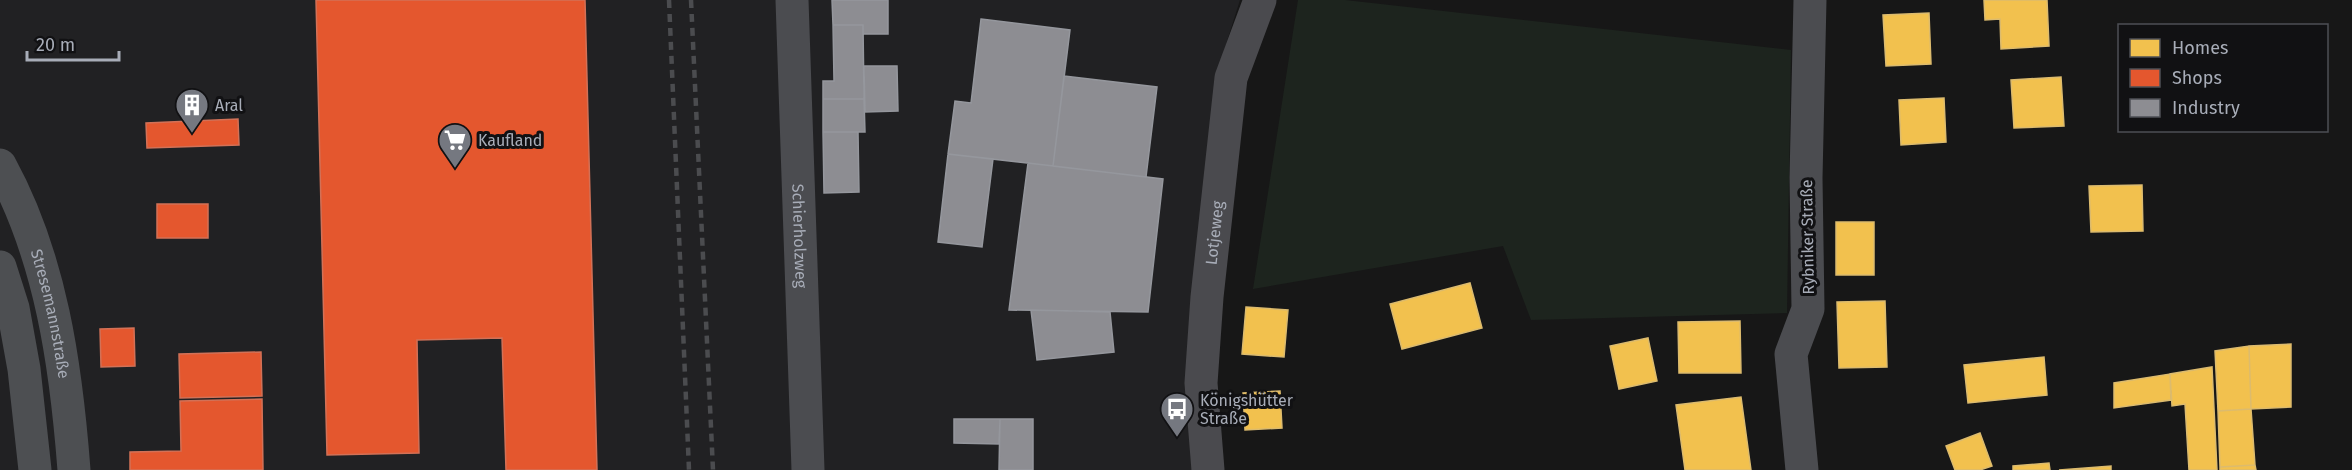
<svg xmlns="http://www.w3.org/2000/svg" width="2352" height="470" font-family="'Fira Sans',sans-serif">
	<rect width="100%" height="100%" fill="#171717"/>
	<path fill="#212123" d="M0,0h1240l-24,76 -23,394h-1193z"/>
	<path fill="#1d241e" d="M1298,0h47l446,50 -4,263 -256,7 -28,-74 -250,43z"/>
	<path fill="#f2c14e" stroke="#dcbb6e" stroke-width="1.5" d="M1984,0h63l2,46 -48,3 -1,-30 -15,1z
		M1929,13l2,51 -45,2 -3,-51z
		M2061,77l3,49 -50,2 -3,-48z
		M1944,98l2,44 -45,3 -2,-45z
		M2142,185l1,46 -52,1 -2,-46z
		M1836,222h38v53h-38z
		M1470,283l12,45 -80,21 -12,-45z
		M1885,301l2,66 -48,1 -2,-66z
		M1246,307l42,3 -4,47 -42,-3z
		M1740,321l1,52h-62l-1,-51z
		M1648,338l9,43 -38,8 -9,-43z
		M2291,344v63l-40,2 -2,-63z
		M2249,346l2,63 -33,2 -3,-60z
		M2044,357l3,38 -79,8 -4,-38z
		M2212,367l5,103h-28l-4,-66 -13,2 -2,-32z
		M2170,374l1,26 -57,8v-25z
		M1280,391l2,37 -37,2 -2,-37z
		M1741,397l10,73h-66l-9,-65z
		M2251,409l4,56 -35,2 -2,-56z
		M1980,433l12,33 -12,4h-25l-9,-24z
		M2049,463l1,7h-37v-4z
		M2255,465l1,5h-36v-3z
		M2111,466v4h-52z"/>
	<path fill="#e4572e" stroke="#d27157" stroke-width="1.5" d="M316,0h269l12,470h-91l-4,-132 -85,2 2,113 -92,2z
		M238,119l1,26 -92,3 -1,-25z
		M157,204h51v34h-51z
		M134,328l1,38 -34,1 -1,-38z
		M261,352l1,44 -82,2 -1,-44z
		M262,399l1,71h-133v-18l51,-1 -1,-50z"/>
	<path fill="#8d8d92" stroke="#95979d" stroke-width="1.5" d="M832,0h56v34h-25v-9h-30z
		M981,19l89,11 -17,136 -105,-12 7,-53 16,2z
		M833,25h30l1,74h-41v-18h11z
		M864,66h33l1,45 -33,1z
		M1064,76l93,11 -11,90 -93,-11z
		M823,99h41l1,33h-42z
		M823,132h35l1,60 -35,1z
		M948,154l45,5 -11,88 -44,-5z
		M1028,163l135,16 -15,133 -139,-2z
		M1031,310l79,2 4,40 -77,8z
		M954,419h46l-1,25 -45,-1z
		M1000,419h33v51h-34z"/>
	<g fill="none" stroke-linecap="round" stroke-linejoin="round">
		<g stroke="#4b4c50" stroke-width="33">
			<path id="s1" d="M792,0l16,470"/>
			<path d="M1802,470l-11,-116 17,-45 -2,-131 4,-178"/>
		</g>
		<path stroke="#4a4a4e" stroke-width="33" id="s2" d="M1208,470l-7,-87 6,-86 24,-219 29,-78"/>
		<g stroke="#4d4f52" stroke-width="33">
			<path id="s3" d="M0,165c51,93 66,200 74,305"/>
			<path d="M0,267l13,41 11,61 11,101"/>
		</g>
		<path stroke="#4b4c4f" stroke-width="4.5" stroke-dasharray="8 6" stroke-linecap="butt" d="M669,0l20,470
			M691,0l22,470"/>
	</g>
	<defs>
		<g id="building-pin" transform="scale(1.725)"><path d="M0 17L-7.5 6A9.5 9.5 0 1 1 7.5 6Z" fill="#757880" stroke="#111113"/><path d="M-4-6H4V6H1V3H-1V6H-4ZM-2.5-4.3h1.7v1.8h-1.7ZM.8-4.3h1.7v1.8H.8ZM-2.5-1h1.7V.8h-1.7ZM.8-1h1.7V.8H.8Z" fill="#fff"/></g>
		<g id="supermarket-pin" transform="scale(1.725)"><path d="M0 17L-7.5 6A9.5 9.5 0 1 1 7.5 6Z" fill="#757880" stroke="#111113"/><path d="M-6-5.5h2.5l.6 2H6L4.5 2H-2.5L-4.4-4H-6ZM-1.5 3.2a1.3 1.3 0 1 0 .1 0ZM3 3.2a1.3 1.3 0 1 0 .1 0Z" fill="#fff"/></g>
		<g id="bus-pin" transform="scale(1.725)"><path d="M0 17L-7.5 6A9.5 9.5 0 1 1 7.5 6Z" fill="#757880" stroke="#111113"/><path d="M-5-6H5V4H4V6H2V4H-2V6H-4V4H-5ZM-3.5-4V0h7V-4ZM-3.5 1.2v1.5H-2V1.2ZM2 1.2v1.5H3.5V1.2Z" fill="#fff"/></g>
	</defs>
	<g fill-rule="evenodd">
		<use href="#building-pin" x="192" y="105"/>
		<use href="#supermarket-pin" x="455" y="140"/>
		<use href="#bus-pin" x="1177" y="409"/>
	</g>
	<g text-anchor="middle" stroke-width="6" stroke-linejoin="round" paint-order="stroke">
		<g font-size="16" fill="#a8adb8" stroke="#111113" text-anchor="start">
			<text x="215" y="111">Aral</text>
			<text x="478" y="146">Kaufland</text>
			<text x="1200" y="406">Königshütter<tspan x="1200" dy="18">Straße</tspan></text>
		</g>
		<g font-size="16" fill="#a8adb8" stroke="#111113">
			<text dy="6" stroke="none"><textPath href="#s2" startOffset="238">Lotjeweg</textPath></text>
			<text dy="6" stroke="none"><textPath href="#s1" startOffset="236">Schierholzweg</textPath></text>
			<text transform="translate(1807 237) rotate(-91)" y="6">Rybniker Straße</text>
			<text dy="6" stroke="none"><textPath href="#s3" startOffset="158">Stresemannstraße</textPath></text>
		</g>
	</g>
	<rect x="2118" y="24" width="210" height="108" fill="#111113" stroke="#4d4f55" stroke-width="1.5"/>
	<rect x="2130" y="39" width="30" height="18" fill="#f2c14e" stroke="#4d4f55" stroke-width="1.5"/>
	<text x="2172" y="54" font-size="18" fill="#a8adb8">Homes</text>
	<rect x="2130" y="69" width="30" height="18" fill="#e4572e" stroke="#4d4f55" stroke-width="1.5"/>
	<text x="2172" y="84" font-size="18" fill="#a8adb8">Shops</text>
	<rect x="2130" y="99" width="30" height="18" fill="#8d8d92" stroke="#4d4f55" stroke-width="1.5"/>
	<text x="2172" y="114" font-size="18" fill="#a8adb8">Industry</text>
	<path d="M27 51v9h92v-9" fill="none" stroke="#a8adb8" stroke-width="3"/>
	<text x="36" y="51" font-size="18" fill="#a8adb8" stroke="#111113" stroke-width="4.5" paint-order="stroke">20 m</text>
</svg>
